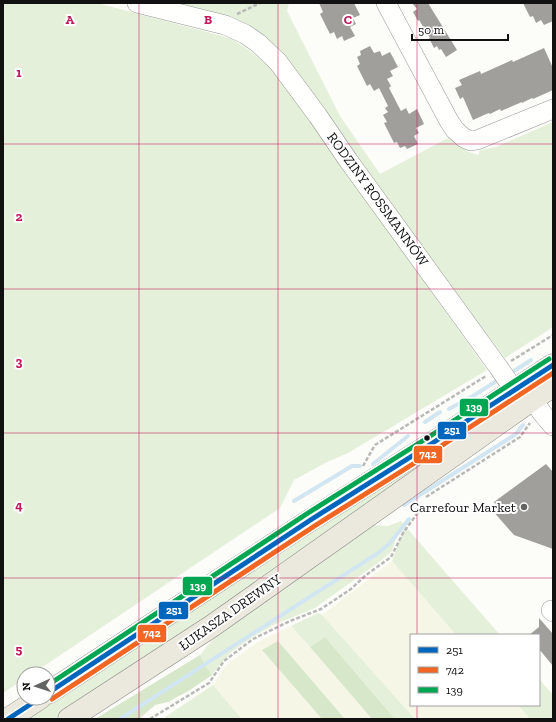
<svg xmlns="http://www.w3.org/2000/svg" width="556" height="722" font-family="'Zilla Slab',serif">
	<rect width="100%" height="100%" fill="#fcfcf8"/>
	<path fill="#f6f6e6" d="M392,561l64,74h-45v70h107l12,14h-115l-93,-104z
		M291,626l19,21 62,72h-27l-67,-78 -15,10 59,68h-80l-29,-34 13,-20 30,-22z"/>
	<path fill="#e5f0da" d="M3,3h94l114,30 21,6 17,11 25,21 213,299 -139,83 -21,9 -33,18 -14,28 -248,166h-8v5l-21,14z
		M164,3h125l-2,8 53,105 40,58 68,-36 7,5 9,3 2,5 12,4 2,-5 16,-3 57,-25v205l-48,31 -135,-176 -100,-136z
		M546,377l-351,250 -141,92h-30l203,-131 132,-89z
		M401,521l4,5 95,109h-44l-64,-74 12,-33 -7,8 -5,15 -10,9 -67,48 -39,16 -22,12 -24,17 -18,22 -5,-7 -7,-13 12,-15 161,-115 15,1z
		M318,613l4,2 93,104h-20l-70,-82 -15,10 -19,-21z
		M539,679l14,16v24h-23l-12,-14h21z
		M213,685l29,34h-75l-2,-2z"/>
	<path fill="#d7e7c9" d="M325,637l70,82h-23l-62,-72z
		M278,641l67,78h-23l-60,-69z
		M200,655l7,13 5,7 -22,15 -22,12 -13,3 -16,14h-44z"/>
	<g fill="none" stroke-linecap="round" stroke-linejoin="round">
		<path stroke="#d2e6f2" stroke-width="4" d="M514,371l17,-11
			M449,409l24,-13 22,-14
			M425,422l15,-10
			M373,464l35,-28
			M294,501l58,-35h8
			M404,505l112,-71 7,-9
			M120,719l258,-166 12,-10 19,-24"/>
	</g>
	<path fill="#a09f9c" d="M319,3h35l6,12 -7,3 3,6 -6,3 5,9 -11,5 -2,-5 -5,3 -3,-7 -4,2 -10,-20 3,-2z
		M412,3h16l29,47 -11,7 -5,-8 -2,1 -2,-4 -3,2 -5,-10h1l-11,-18 -1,1 -5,-9 4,-3z
		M523,3h30v18l-9,4 -3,-5 -5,3 -3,-7 -3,1z
		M370,46l4,7 6,-2 2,5 8,-4 8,15 -8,4 3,5 -6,3 4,7 -2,2 12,23 5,-3 3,6 8,-5 7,15 -8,4 3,5 -5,3 4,8 -11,5 -2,-3 -5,2 -3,-6 -3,1 -10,-20 3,-1 -4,-7 5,-3 -3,-4 3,-2 -9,-18 -5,3 -4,-7 -3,2 -10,-20 3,-2 -3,-7 4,-2 -1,-4z
		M544,48l9,20v22l-20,9 -1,-1 -10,5v-1l-21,9 -1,-2 -10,5 -1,-1 -5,2 -11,5 -10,-23 -3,2 -5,-11 7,-3 -3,-5 21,-9 1,3 31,-14 1,2z
		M546,464l7,8v77l-39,-14 -22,-25 4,-4 -2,-4z
		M539,618l14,16v32l-14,-17v-14h-10l10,-8z"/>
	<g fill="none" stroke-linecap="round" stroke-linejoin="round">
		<g stroke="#979795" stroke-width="20">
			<path id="minor" d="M137,3l88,22 20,9 13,9 20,19 40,54 30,44 151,208 15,22
				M386,3l63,118 6,9 9,8 7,3 6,-1 76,-31
				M533,399l9,14 11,13
				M551,610l2,2"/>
		</g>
		<g stroke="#848482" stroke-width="23">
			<path id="major" d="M48,693l264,-174 116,-73 125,-81
				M8,719l32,-21
				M69,719l143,-93 321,-227 20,-13"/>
		</g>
		<path stroke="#b9b9b8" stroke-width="2.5" stroke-dasharray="4 2" stroke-linecap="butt" d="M237,14l23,-11
			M511,361l42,-26
			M363,466l9,-16 3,-5 111,-69
			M426,497l94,-60 10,-14
			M150,719l59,-36 15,-22 29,-22 37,-18 31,-12 30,-20 15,-14 25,-18 12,-24 16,-22 -6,-2 -2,-2"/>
		<use href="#minor" stroke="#fffffe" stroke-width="19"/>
		<use href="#major" stroke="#ebe8dd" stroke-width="22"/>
		<g stroke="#fff" stroke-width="8">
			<path id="bus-1" d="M48,693l264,-174 116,-73 125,-81
				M8,719l32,-21"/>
		</g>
		<g stroke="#fff" stroke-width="8">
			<path id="bus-2" d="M52,699l264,-174 116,-73 121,-79"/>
		</g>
		<g stroke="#fff" stroke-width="8">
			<path id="bus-3" d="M48,685l260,-172 116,-73 125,-81"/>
		</g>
		<use href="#bus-1" stroke="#0065bd" stroke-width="5"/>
		<use href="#bus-2" stroke="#f26522" stroke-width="5"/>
		<use href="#bus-3" stroke="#00a651" stroke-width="5"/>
	</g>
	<path fill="none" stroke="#c2185b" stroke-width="1" stroke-opacity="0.55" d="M139,3v716M278,3v716M417,3v632M3,144h550M3,289h550M3,433h550M3,578h550M417,705v14"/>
	<circle fill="#111" stroke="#fff" stroke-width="1.5" cx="427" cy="438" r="3.5"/>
	<circle fill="#636362" stroke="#fff" stroke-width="1.5" cx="524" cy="507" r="4"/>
	<g text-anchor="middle" stroke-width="4" stroke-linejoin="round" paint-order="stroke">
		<g font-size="14" fill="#111" stroke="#fff">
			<text transform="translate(378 199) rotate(54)" y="5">RODZINY ROSSMANNÓW</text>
			<text transform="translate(230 612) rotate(-35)" y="5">ŁUKASZA DREWNY</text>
		</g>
		<g font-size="14" fill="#111" stroke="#fff" text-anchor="end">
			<text x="516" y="512">Carrefour Market</text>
		</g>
	</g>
	<g font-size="13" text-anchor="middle" font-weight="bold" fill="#c2185b" stroke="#fff" stroke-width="4" stroke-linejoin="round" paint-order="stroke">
		<text x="70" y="24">A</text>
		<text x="208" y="24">B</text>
		<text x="348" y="24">C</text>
		<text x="19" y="77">1</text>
		<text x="19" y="221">2</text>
		<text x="19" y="366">3</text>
		<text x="19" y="510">4</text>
		<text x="19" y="654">5</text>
	</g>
	<g stroke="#fff" stroke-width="1.5">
		<rect x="459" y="398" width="30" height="19" rx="4" fill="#00a651"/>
		<rect x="437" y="421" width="30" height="19" rx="4" fill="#0065bd"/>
		<rect x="413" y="445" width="30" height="19" rx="4" fill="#f26522"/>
		<rect x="182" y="576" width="31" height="20" rx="4" fill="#00a651"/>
		<rect x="158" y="601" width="31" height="19" rx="4" fill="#0065bd"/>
		<rect x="137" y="624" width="30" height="19" rx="4" fill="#f26522"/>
	</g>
	<g font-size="11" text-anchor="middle" font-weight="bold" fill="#fff">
		<text x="474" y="411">139</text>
		<text x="452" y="434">251</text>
		<text x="428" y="458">742</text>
		<text x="198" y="590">139</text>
		<text x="174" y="614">251</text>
		<text x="152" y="637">742</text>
	</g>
	<rect width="556" height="722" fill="none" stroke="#111111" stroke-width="8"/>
	<rect x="410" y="634" width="130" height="72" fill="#ffffff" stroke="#a0a0a0"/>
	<rect x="418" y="647" width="20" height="6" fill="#0065bd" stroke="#a0a0a0"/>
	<text x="446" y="654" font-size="12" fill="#111111">251</text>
	<rect x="418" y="667" width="20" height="6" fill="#f26522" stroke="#a0a0a0"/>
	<text x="446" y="674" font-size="12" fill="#111111">742</text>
	<rect x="418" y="687" width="20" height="6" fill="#00a651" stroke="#a0a0a0"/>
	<text x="446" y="694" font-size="12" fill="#111111">139</text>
	<g transform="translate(36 686) rotate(267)"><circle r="19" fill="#ffffff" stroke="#a0a0a0"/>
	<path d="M0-3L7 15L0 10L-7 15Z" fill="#636362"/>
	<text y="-6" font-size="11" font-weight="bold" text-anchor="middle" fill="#111111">N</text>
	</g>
	<path d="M412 34v6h96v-6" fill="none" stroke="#111111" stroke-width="2"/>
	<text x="418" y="34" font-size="12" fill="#111111" stroke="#ffffff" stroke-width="3" paint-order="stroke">50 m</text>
</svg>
